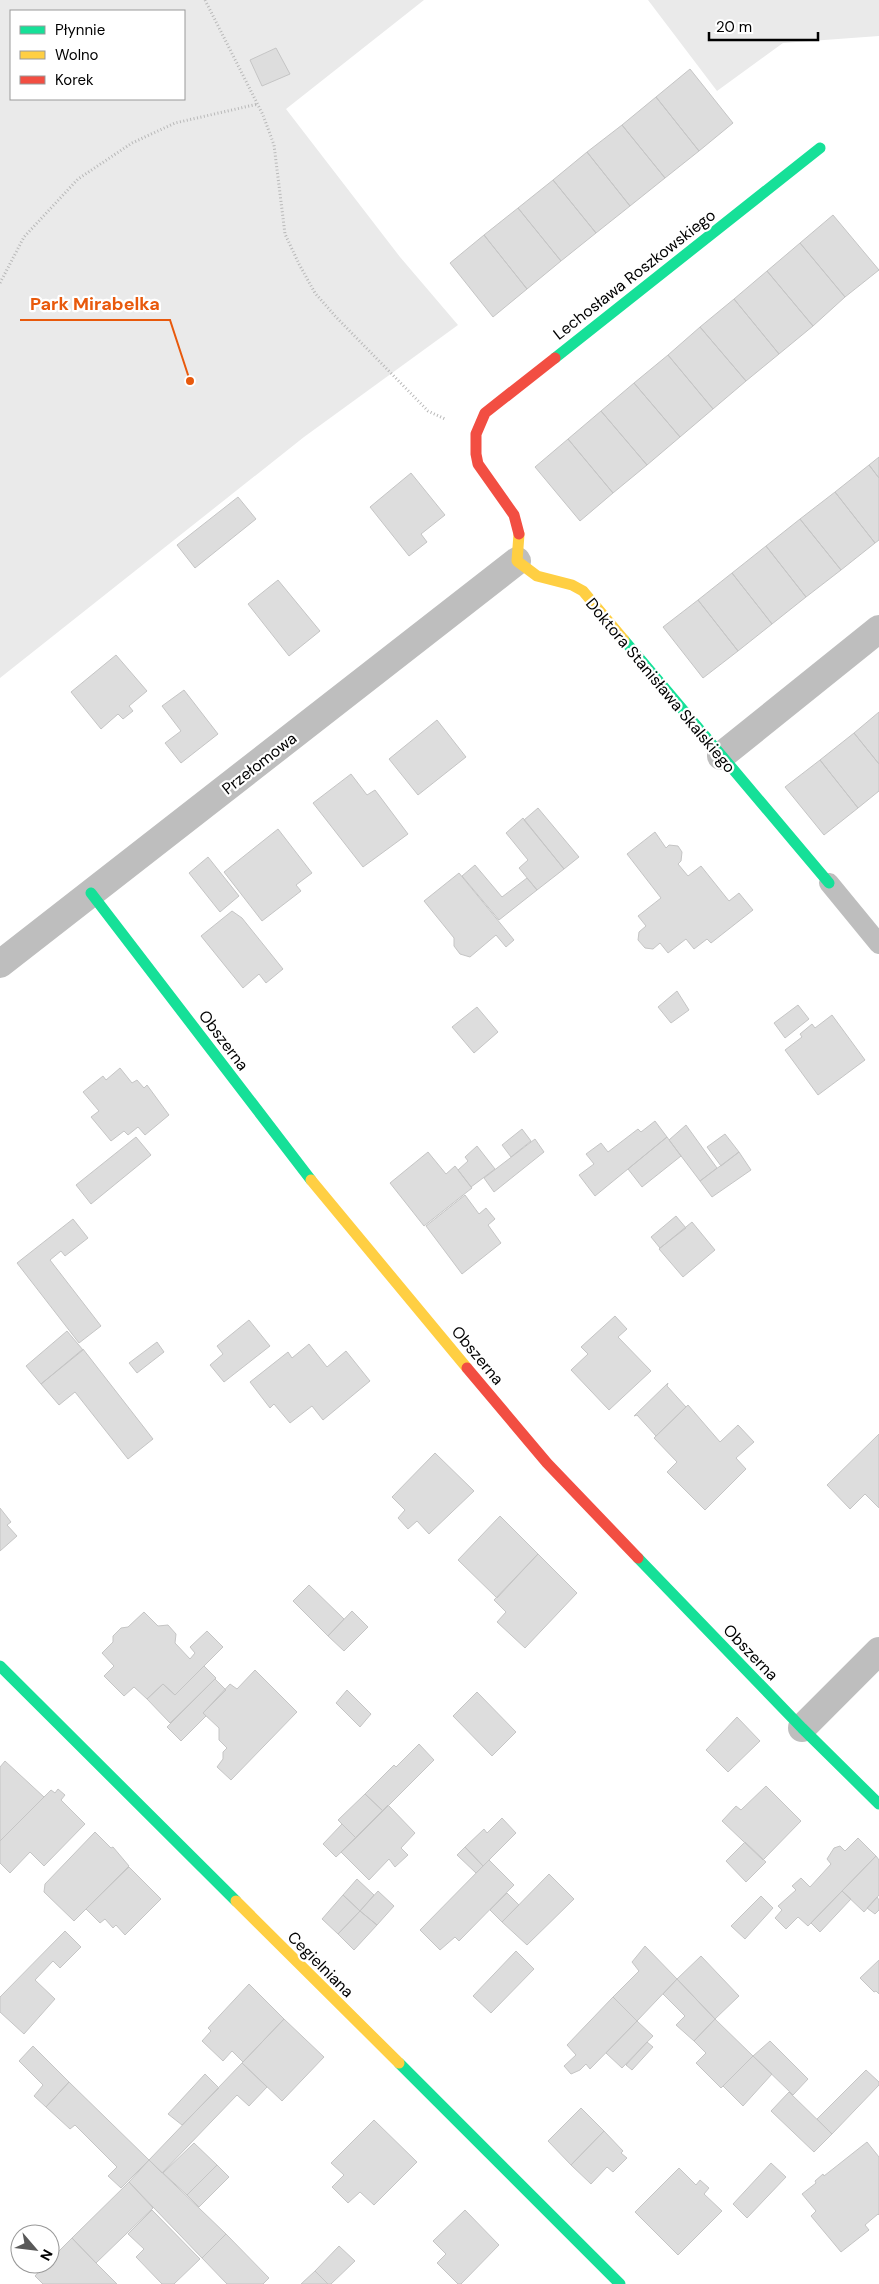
<svg xmlns="http://www.w3.org/2000/svg" width="879" height="2284" font-family="'DM Sans',sans-serif">
	<rect width="100%" height="100%" fill="#fff"/>
	<path fill="#eaeaea" fill-rule="evenodd" d="M0,0h424l-138,109 114,148 58,68 -154,112 -304,241zM11,11h173v88h-173z
		M648,0h231v36l-96,7 -66,48z"/>
	<path fill="#ddd" stroke="#c5c5c5" d="M276,48l14,26 -28,12 -12,-26z
		M690,69l43,54 -34,28 -43,-54z
		M656,97l43,54 -34,27 -43,-53z
		M622,125l43,53 -35,28 -43,-54z
		M587,152l43,54 -34,27 -43,-53z
		M553,180l43,53 -35,28 -43,-53z
		M518,208l43,53 -34,28 -43,-54z
		M833,215l46,55 -34,27 -45,-54z
		M484,235l43,54 -34,28 -43,-54z
		M800,243l45,54 -32,29 -46,-55z
		M767,271l46,55 -34,28 -45,-55z
		M734,299l45,55 -33,27 -46,-54z
		M700,327l46,54 -33,28 -45,-54z
		M668,355l45,54 -33,28 -46,-54z
		M634,383l46,54 -33,28 -46,-54z
		M601,411l46,54 -34,28 -45,-54z
		M568,439l45,54 -33,28 -45,-54z
		M879,457v21l-10,-13z
		M869,465l10,13v62l-4,3 -40,-51z
		M411,473l34,42 -24,19 6,8 -18,14 -39,-49z
		M835,492l40,51 -34,27 -41,-51z
		M238,497l18,22 -61,49 -18,-23z
		M800,519l41,51 -35,27 -40,-51z
		M766,546l40,51 -34,27 -40,-51z
		M732,573l40,51 -34,27 -40,-51z
		M278,580l42,51 -31,25 -41,-52z
		M698,600l40,51 -35,27 -40,-51z
		M116,655l31,36 -18,15 4,5 -10,8 -5,-5 -17,15 -30,-37z
		M184,690l34,44 -37,29 -16,-20 16,-12 -19,-25z
		M879,712v52l-25,-31z
		M437,720l29,37 -48,38 -29,-36z
		M854,733l25,31v27l-21,17 -38,-48z
		M820,760l38,48 -34,27 -39,-48z
		M351,774l16,21 8,-5 33,44 -45,33 -50,-64z
		M538,808l41,49 -15,12 -40,-49z
		M523,818l41,51 -27,21 -18,-22 9,-8 -22,-27z
		M278,829l34,44 -16,12 5,6 -39,30 -38,-49z
		M655,832l11,16 3,-3 9,1 4,6 -1,9 -3,3 10,12 13,-10 28,35 10,-8 14,17 -42,33 -4,-4 -13,10 -8,-10 -18,14 -8,-10 -7,6 -8,-1 -7,-8 1,-8 7,-6 -8,-10 23,-18 -34,-44z
		M208,857l31,39 -19,16 -31,-39z
		M475,865l27,32 25,-19 10,12 -38,30 -37,-44z
		M459,873l55,67 -8,7 -10,-12 -26,22 -10,-3 -6,-8v-8l-30,-37z
		M232,911l10,7 41,51 -17,14 -7,-9 -16,14 -42,-52z
		M677,991l12,19 -18,13 -13,-16z
		M798,1005l11,14 -24,19 -11,-15z
		M477,1007l21,25 -24,21 -22,-26z
		M832,1015l33,45 -47,35 -33,-45 17,-13 -2,-3 12,-10 3,4z
		M120,1068l12,15 5,-3 7,8 3,-3 22,30 -24,20 -7,-8 -10,8 -4,-4 -13,10 -20,-24 8,-6 -16,-19 20,-16 3,4z
		M655,1121l12,16 -72,59 -16,-21 15,-11 -8,-10 15,-11 7,9 30,-23 3,3z
		M686,1125l31,43 -17,13 -31,-41z
		M522,1129l9,12 -20,16 -9,-12z
		M725,1134l14,18 -18,14 -14,-19z
		M136,1137l15,18 -60,49 -15,-19z
		M667,1137l14,19 -39,31 -14,-18z
		M535,1139l9,13 -50,40 -10,-14z
		M477,1146l18,23 -24,18 -13,-17 10,-9 -3,-4z
		M428,1152l18,22 9,-8 17,22 -48,38 -34,-43z
		M739,1152l12,18 -39,27 -12,-16z
		M465,1195l14,19 7,-6 9,11 -7,6 13,18 -39,31 -36,-48z
		M676,1216l10,12 -26,20 -9,-11z
		M73,1219l15,19 -23,18 -4,-5 -11,9 51,66 -22,17 -62,-80z
		M692,1222l23,28 -32,27 -24,-28z
		M615,1316l12,13 -9,8 33,34 -42,39 -38,-40 17,-16 -7,-7z
		M249,1320l21,26 -46,36 -14,-17 13,-11 -6,-8z
		M67,1331l16,19 -42,34 -15,-18z
		M157,1342l7,10 -27,21 -8,-10z
		M309,1344l18,23 19,-16 24,30 -47,39 -11,-14 -22,17 -16,-19 -4,4 -20,-26 38,-30 4,6z
		M83,1349l70,90 -25,20 -53,-67 -16,13 -18,-21z
		M668,1383l-1,3 19,21 -30,29 -19,-21 -3,1z
		M688,1405l32,37 18,-17 16,17 -18,16 10,11 -41,41 -38,-38 10,-10 -23,-24z
		M879,1434v74l-14,-14 -15,15 -23,-24z
		M435,1453l39,38 -45,43 -12,-13 -9,8 -10,-11 7,-8 -13,-13z
		M0,1508l11,14 -4,3 10,11 -17,15z
		M500,1516l38,38 -41,44 -39,-38z
		M538,1554l39,39 -52,55 -28,-26 9,-10 -12,-12z
		M309,1585l35,34 -16,17 -35,-35z
		M352,1611l16,16 -24,24 -16,-15z
		M144,1612l14,14 10,-1 8,9 -1,9 15,16 5,-6 -5,-6 17,-16 16,16 -48,48 -12,-11 -16,15 -13,-12 -10,9 -20,-20 10,-10 -12,-13 11,-11v-6l8,-8 7,-1z
		M204,1666l12,12 -46,45 -23,-24 16,-15 12,11z
		M255,1670l42,42 -66,68 -14,-13 6,-8v-7l4,-4 -8,-8v-12l-16,-15 27,-29 7,5z
		M215,1679l11,11 -23,23 3,3 -25,25 -14,-14z
		M347,1690l24,24 -11,13 -24,-24z
		M477,1692l39,40 -24,24 -39,-40z
		M737,1717l23,24 -32,31 -22,-22z
		M419,1744l15,16 -51,51 -18,-17 29,-29 2,2z
		M5,1761l39,36 -44,44v-74z
		M766,1786l35,35 -38,39 -41,-39 14,-15 5,4z
		M58,1789l7,6 -4,5 24,24 -41,42 -14,-14 -20,21 -10,-10v-22l51,-51 4,3z
		M365,1794l18,17 -27,27 -18,-18z
		M388,1805l27,28 -14,15 7,7 -13,12 -6,-8 -20,21 -28,-28z
		M502,1818l14,15 -33,33 -18,-19 19,-18 3,4z
		M342,1824l14,14 -20,19 -13,-13z
		M95,1832l16,16 2,-1 16,19 -55,55 -30,-29 1,-8z
		M858,1838l18,18 -68,70 -10,-9 -12,12 -11,-11 7,-8 -4,-4 18,-16 -4,-4 9,-8 9,9 21,-23 -4,-5 7,-11 6,-2 5,5z
		M745,1842l21,20 -20,20 -20,-21z
		M465,1847l18,19 -7,7 -19,-18z
		M876,1856l3,4v35l-15,17 -22,-21z
		M489,1860l25,25 -55,56 -4,-4 -15,13 -20,-20z
		M129,1867l32,32 -36,36 -9,-10 -3,3 -8,-9 -5,4 -14,-14z
		M549,1874l25,25 -47,46 -25,-23z
		M357,1879l17,16 -14,16 -17,-16z
		M378,1891l16,15 -17,19 -17,-14z
		M842,1891l9,8 -31,33 -9,-9z
		M507,1893l12,12 -17,17 -12,-12z
		M343,1895l17,16 -22,23 -16,-15z
		M761,1896l12,12 -28,31 -14,-13z
		M877,1897l2,3v10l-4,4 -8,-6z
		M360,1911l17,14 -23,25 -16,-16z
		M65,1931l16,16 -21,21 -7,-7 -18,19 20,19 -31,35 -24,-22v-15z
		M645,1946l32,33 -40,42 -24,-24 26,-26 -7,-9z
		M516,1951l18,18 -43,44 -18,-17z
		M701,1956l38,40 -24,23 -38,-40z
		M879,1960v34l-3,-3 -2,1 -14,-14z
		M677,1979l38,40 -21,22 -18,-16 9,-9 -22,-22z
		M249,1984l35,35 -41,43 -11,-11 -9,10 -21,-20 9,-10 -3,-3z
		M613,1997l24,24 -47,48 -4,-5 -6,6 -9,4 -7,-8 12,-11 -9,-10z
		M284,2019l40,38 -42,44 -40,-38z
		M715,2019l38,37 -32,32 -25,-25 10,-10 -12,-12z
		M637,2021l16,15 -31,32 -16,-15z
		M770,2041l38,38 -15,16 -40,-39z
		M647,2042l6,5 -21,23 -6,-5z
		M33,2046l36,36 -23,25 -12,-11 9,-11 -24,-24z
		M753,2056l19,18 -29,32 -20,-20z
		M242,2063l25,24 -18,19 -12,-11 -75,78 -13,-13z
		M866,2070l13,12v3l-47,49 -15,-15z
		M205,2074l14,14 -37,37 -14,-11z
		M69,2082l80,78 -28,28 -13,-12 9,-9 -42,-42 -5,4 -24,-22z
		M789,2092l43,42 -18,18 -43,-41z
		M581,2108l23,23 -33,34 -23,-24z
		M374,2120l43,42 -43,43 -14,-13 -12,11 -16,-16 12,-12 -13,-12z
		M604,2131l19,20 -2,2 6,5 -14,14 -6,-5 -16,17 -20,-19z
		M867,2142l12,15v58l-1,-1 -13,11 4,5 -28,22 -30,-36 5,-5 -14,-17 14,-11 -1,-2 8,-7 1,2z
		M194,2143l23,22 -30,30 -24,-22z
		M149,2160l77,74 -24,24 -73,-76z
		M771,2163l15,14 -39,41 -14,-14z
		M217,2165l12,12 -30,30 -12,-12z
		M679,2168l17,17 4,-5 9,8 -5,6 18,17 -44,44 -43,-43z
		M129,2182l24,26 -57,55 -24,-25z
		M152,2210l48,49 -26,25h-12l-26,-27 8,-8 -16,-15z
		M465,2210l34,35 -38,39h-3l-21,-21 9,-9 -13,-13z
		M226,2234l43,44 -6,6h-36l-25,-26z
		M72,2238l24,25 21,21h-74l-8,-8 11,-12h4v-4z
		M339,2246l16,15 -24,23h-3l-13,-13z
		M315,2271l13,13h-27z"/>
	<g fill="none" stroke-linecap="round" stroke-linejoin="round">
		<path stroke="#b8b8b8" stroke-width="3" stroke-dasharray="1 2.5" stroke-linecap="butt" d="M205,0l58,115 11,30 11,89 14,30 16,29 21,24 92,94 17,8
			M0,283l24,-46 54,-58 54,-36 43,-20 83,-19"/>
		<path stroke="#bebebe" stroke-width="20" d="M829,883l50,61"/>
		<path stroke="#bebebe" stroke-width="28" d="M721,756l158,-127
			M0,964l517,-403
			M802,1728l77,-77"/>
		<path stroke="#16e098" stroke-width="11" d="M555,358l265,-210
			M624,640l205,243
			M91,893l220,287
			M638,1558l164,170 77,76
			M0,1666l236,235
			M399,2063l221,221"/>
		<path stroke="#ffcf43" stroke-width="11" d="M519,534l-2,27 20,15 35,9 11,6 41,49
			M311,1180l156,188
			M236,1901l163,162"/>
		<path stroke="#f24e42" stroke-width="11" d="M519,534l-5,-19 -36,-51 -2,-10v-20l9,-21 70,-55
			M467,1368l80,95 91,95"/>
	</g>
	<g text-anchor="middle" stroke-width="4.5" stroke-linejoin="round" paint-order="stroke">
		<g font-size="16" fill="#000" stroke="#fff">
			<text transform="translate(634 274) rotate(-38)" y="6">Lechosława Roszkowskiego</text>
			<text transform="translate(661 685) rotate(50)" y="6">Doktora Stanisława Skalskiego</text>
			<text transform="translate(259 763) rotate(-38)" y="6">Przełomowa</text>
			<text transform="translate(224 1040) rotate(53)" y="6">Obszerna</text>
			<text transform="translate(478 1355) rotate(50)" y="6">Obszerna</text>
			<text transform="translate(751 1652) rotate(46)" y="6">Obszerna</text>
			<text transform="translate(321 1964) rotate(45)" y="6">Cegielniana</text>
		</g>
	</g>
	<path fill="none" stroke="#e8590c" stroke-width="2" d="M190 381L170 320H20"/>
	<circle fill="#e8590c" stroke="#fff" stroke-width="2" cx="190" cy="381" r="5"/>
	<g font-size="18" text-anchor="middle" font-weight="bold" fill="#e8590c" stroke="#fff" stroke-width="4.5" stroke-linejoin="round" paint-order="stroke">
		<text x="95" y="310">Park Mirabelka</text>
	</g>
	<rect x="10" y="10" width="175" height="90" fill="#ffffff" stroke="#999999"/>
	<rect x="20" y="26" width="25" height="8" fill="#16e098" stroke="#999999"/>
	<text x="55" y="35" font-size="15" fill="#000000">Płynnie</text>
	<rect x="20" y="51" width="25" height="8" fill="#ffcf43" stroke="#999999"/>
	<text x="55" y="60" font-size="15" fill="#000000">Wolno</text>
	<rect x="20" y="76" width="25" height="8" fill="#f24e42" stroke="#999999"/>
	<text x="55" y="85" font-size="15" fill="#000000">Korek</text>
	<g transform="translate(35 2249) rotate(118)"><circle r="24" fill="#ffffff" stroke="#999999"/>
	<path d="M0-4L9 19L0 12L-9 19Z" fill="#595959"/>
	<text y="-8" font-size="14" font-weight="bold" text-anchor="middle" fill="#000000">N</text>
	</g>
	<path d="M709 32v8h109v-8" fill="none" stroke="#000000" stroke-width="2.5"/>
	<text x="716" y="32" font-size="15" fill="#000000" stroke="#ffffff" stroke-width="4" paint-order="stroke">20 m</text>
</svg>
